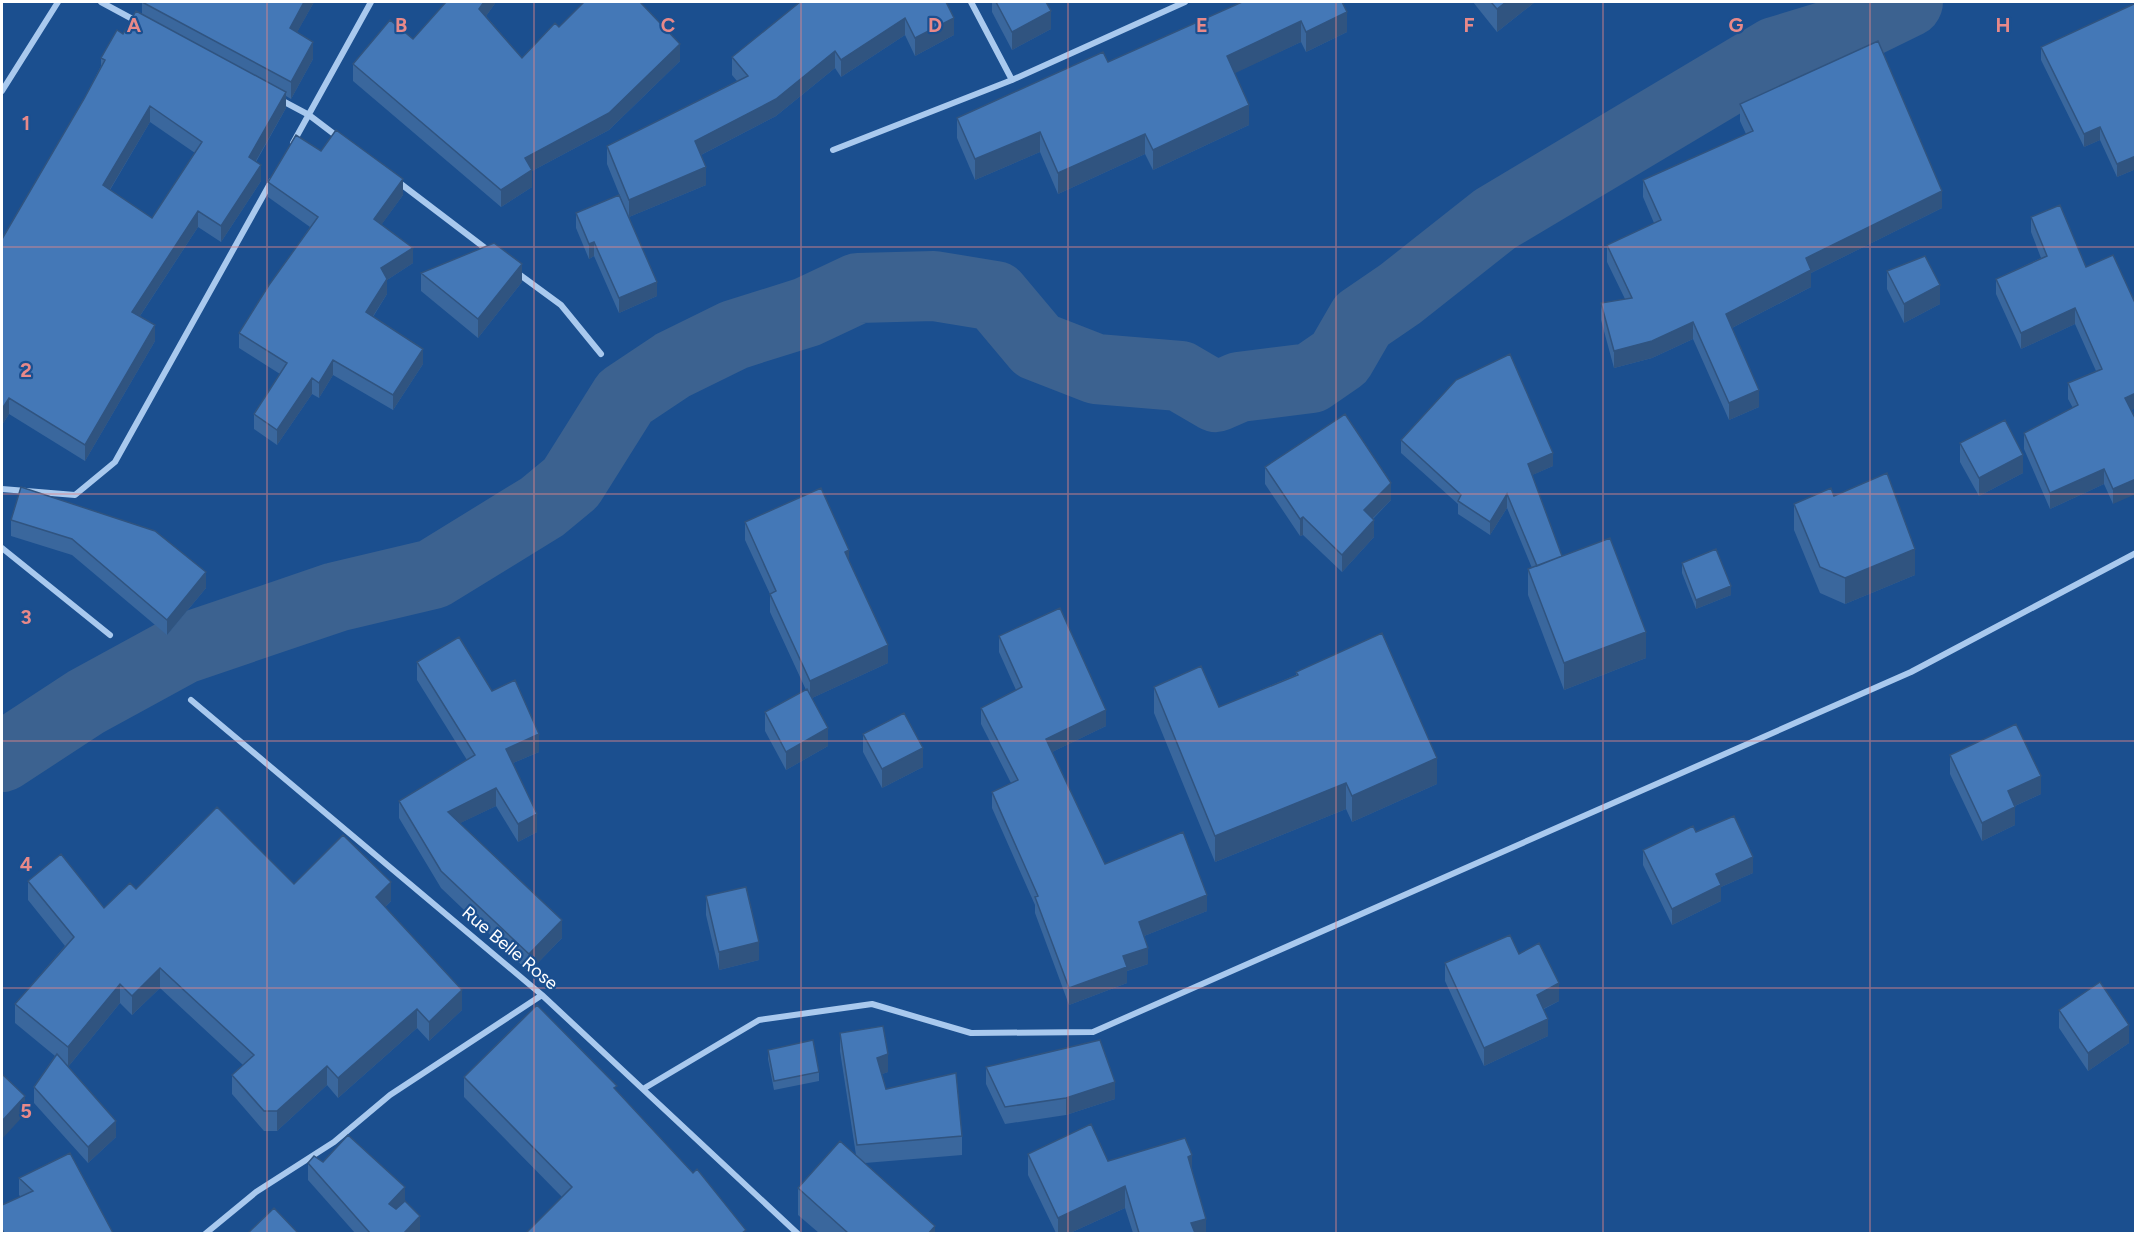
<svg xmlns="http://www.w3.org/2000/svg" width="2137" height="1235" font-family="Figtree,sans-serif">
	<rect width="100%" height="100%" fill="#1b4f8f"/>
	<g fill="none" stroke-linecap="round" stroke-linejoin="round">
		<path stroke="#3c6290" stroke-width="70" d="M2,757l84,-55 97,-53 153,-52 97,-23 109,-67 29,-24 54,-86 48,-32 61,-30 73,-23 51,-24 76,-2 61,10 42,50 59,23 84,7 36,21 23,-10 72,-9 29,-20 22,-38 38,-26 95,-75 280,-167 82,-25 51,-25"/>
		<path stroke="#a9c9ee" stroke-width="6" d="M101,2l37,20
			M971,2l41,78
			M2,91l56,-89
			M279,99l30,16 29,22
			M293,143l78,-141
			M833,150l179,-70 173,-78
			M397,181l92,70
			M516,272l45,33 40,49
			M2,489l73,6 40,-33 157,-282
			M2,548l108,87
			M191,700l351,295 256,239
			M643,1089l116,-69 113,-16 99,29 122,-1 818,-360 225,-119
			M205,1234l51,-42 78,-50 56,-47 152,-100"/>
	</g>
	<path fill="#3a679d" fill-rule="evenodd" d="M142,2h172l-17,30 16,27 -22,40 -5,-3v12l-30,54 5,19 -40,61 -23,-15 -58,89 15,25 -70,120 -76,-47 -7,11v-186l82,-140 17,-33v-8l41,-44zM150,122l45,31 -43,65 -42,-28z
		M446,2h50l-10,14 36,42 37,-31 121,34 -71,69 -77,41v16l-31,20 -148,-126v-17l60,-25z
		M946,2l8,33 -39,21 -10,-21 -64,42 -6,-9 -59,48 -75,39 5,30 -77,32 28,79 -38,17 -25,-57 -5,3 -13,-31v-15l46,-12 -15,-37v-18l130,-65 -5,-6v-18z
		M992,2h54l5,27 -39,21 -20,-38z
		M1242,2l105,30 -41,20 -5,-10 -67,31 15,52 -96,45 -8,-16 -87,40 -18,-42 -65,28 -18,-42v-20l151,-56z
		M1473,2h62l-38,30z
		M2136,3v166l-19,8 -17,-37 -16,7 -43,-87v-13z
		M1740,104l202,104 -131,65v14l-79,41 27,79 -30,13 -36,-81 -41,19 -38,10 -13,-48v-17l24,-4 -18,-37v-17l47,-22 -11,-26v-17l103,-46 -6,-13z
		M321,151l82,44 -22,30 32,38 -26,17v14l-14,23 50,47 -30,46 -60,-35 -14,23 -7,-4 -35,51 -23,-16v-15l26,-40 -41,-26v-15l71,-106 -42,-30v-15z
		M2031,217l55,50 50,38v103l-5,2 -18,94 -9,-20 -54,25 -26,-60v-16l49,-25 -5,-9v-16l28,-12 -21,-47 -54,25 -25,-55v-15l45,-21 -10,-26z
		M1887,271l53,33 -36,19 -17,-34z
		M421,273l101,9 -44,56 -57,-47z
		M1401,440l152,26 -21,9 30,81 84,102 -82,32 -36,-95v-26l4,-1 -25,-60 -17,27 -32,-21v-10l-57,-51z
		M1960,443l63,30 -44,23 -19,-34z
		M1265,467l126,33 -18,19 1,18 -32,35 -39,-37 -3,1 -35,-52z
		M21,487l185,101 -39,47 -95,-80 -61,-19v-16z
		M1834,496l81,79 -70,29 -25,-11 -26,-63v-26z
		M745,522l104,39 39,102 -76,35 16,48 -42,24 -21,-39v-19l41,-22 -36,-78v-18l-25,-54z
		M1682,563l49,32 -35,14 -14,-36z
		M999,636l107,90 -54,26 53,112 102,47 -63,25 4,28 -21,7v12l-58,22 -34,-92v-8l-43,-97v-16l19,-9 -30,-59v-16l35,-18 -17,-38z
		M417,662l75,29 47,61 -26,11 24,69 -19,10 -22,-36 -36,17 102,115 -33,34 -88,-84 -42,-70v-17l68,-41 -50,-80z
		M1296,672l141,112 -85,38 -6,-13 -131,53 -61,-149v-26l65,20 77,-32z
		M863,734l60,33 -41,21 -19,-36z
		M1950,755l91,39 -26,12v19l-33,16 -32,-67z
		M1696,832l57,41 -32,14v14l-49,24 -29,-60v-15z
		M28,881l76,27 32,-19 158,-5 97,17 -6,6 77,103 -33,31 -12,-13 -79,70 -11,-13 -50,46h-13l-32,-37v-19l11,-10 -83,-77 -28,27 -12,-12 -52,64 48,70 -28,26 -54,-60v-16l21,-31 -40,-33v-19l50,-58 -37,-46z
		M706,896l53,64 -40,10 -13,-55z
		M1519,954l40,47 -15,8 4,27 -64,30 -39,-85v-18z
		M2059,1010l70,33 -41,28 -29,-43z
		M840,1033l48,39 -6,2 4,15 76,47v19l-97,8 70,70h-116l-21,-18v-27l58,-33 -16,-104z
		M768,1050l51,22v9l-45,9 -6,-31z
		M986,1067l129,32 -49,16 -61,9 -19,-40z
		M464,1077l153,14 129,142 -184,-36 -98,-100z
		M1028,1154l164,15 14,64h-73l-8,-25 -55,25h-14l-28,-58z
		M323,1162l82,39 15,31 -1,1h-64l-47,-53v-17z
		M19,1178l94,55h-111v-28l19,-8 -2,-2z"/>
	<path fill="#305480" d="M304,2h10l-24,43v-17z
		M484,2h12l-17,24v-17z
		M1506,2h29l-38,30v-23z
		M1051,11v18l-39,21v-18z
		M1347,12v20l-41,20v-20z
		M905,18v17l-64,42v-17z
		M954,18v17l-39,21v-18z
		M1301,21v21l-74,35v-21z
		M313,42v17l-22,40v-17z
		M680,44v17l-71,69 -77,41v16l-31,20v-17l24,-32z
		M835,51v17l-59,48 -81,42v-17z
		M286,92v16l-37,65v-16z
		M1249,105v20l-96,45v-20z
		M150,106v16l-47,79v-16z
		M2100,127v13l-16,7v-13z
		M1040,132v20l-65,28v-21z
		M1145,134v20l-87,40v-21z
		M2136,156v13l-19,8v-13z
		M261,165v16l-40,61v-16z
		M706,167v18l-77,32v-17z
		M403,179v16l-29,40v-16z
		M1942,191v17l-131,65v14l-85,44v-17l80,-56z
		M198,211v16l-66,101v-16z
		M594,242v14l-5,3v-15z
		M413,248v15l-26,17v14l-21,33v-15l15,-44z
		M522,264v18l-44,56v-19z
		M657,282v14l-38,17v-15z
		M1940,285v19l-36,19v-19z
		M2075,308v16l-54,25v-16z
		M1693,322v17l-41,19 -38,10v-17z
		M155,325v16l-70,120v-16z
		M423,349v15l-30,46v-15z
		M333,360v15l-14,23v-15z
		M312,378v16l-35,51v-15z
		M1759,390v17l-30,13v-17z
		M2136,393v15l-11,5v-15z
		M9,398v16l-7,11v-16z
		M1553,453v13l-25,11v-13z
		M2023,455v18l-44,23v-18z
		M2104,469v15l-54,25v-16z
		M2136,479v15l-23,10v-15z
		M1391,483v17l-27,27v-17z
		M1507,494v14l-17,27v-13z
		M1303,517v18l-3,1v-17z
		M1374,520v17l-32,35v-17z
		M1915,549v26l-70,29v-26z
		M849,550v18l-4,-16z
		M206,572v16l-39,47v-15z
		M1731,586v9l-35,14v-9z
		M1646,632v26l-82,32v-27z
		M888,645v18l-78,36v-18z
		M1106,710v16l-60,29v-16z
		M828,728v18l-42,24v-18z
		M539,734v18l-33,14v-17z
		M923,748v19l-41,21v-19z
		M1437,758v26l-85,38v-26z
		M2041,776v18l-33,15v-18z
		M1346,783v26l-131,53v-26z
		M496,788v18l-48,23v-17z
		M2015,807v18l-33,16v-18z
		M537,814v18l-19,10v-18z
		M1753,857v16l-32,14v14l-49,24v-16l44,-35z
		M391,882v19l-15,15v-19z
		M1207,895v16l-68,27v-16z
		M562,920v18l-33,34v-18z
		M759,942v18l-40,10v-18z
		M1148,948v16l-21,7v12l-58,22v-17l54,-32z
		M160,968v20l-28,27v-19z
		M1559,983v18l-22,11v-17z
		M120,984v19l-52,64v-20z
		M462,990v20l-33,31v-19z
		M417,1009v19l-79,70v-20z
		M1548,1019v17l-64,30v-18z
		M2129,1025v18l-41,28v-18z
		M888,1054v18l-11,4v-18z
		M327,1066v19l-50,46v-20z
		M1115,1082v17l-49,16v-17z
		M25,1096v18l-23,25v-18z
		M116,1121v16l-28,26v-16z
		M1192,1155v22l-4,-20z
		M1125,1186v22l-55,25h-12v-15z
		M405,1187v17l-16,17v-17z
		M420,1216v16l-1,1h-15z
		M1206,1219v14h-15v-10z
		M935,1226v7h-6z"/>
	<path fill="#4478b7" stroke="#305480" stroke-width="1.5" fill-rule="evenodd" d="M142,2h162l-14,26 23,14 -22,40z
		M446,2h38l-5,7 43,49 33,-35 4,4 25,-25h56l40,42 -71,69 -84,45 7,12 -31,20 -148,-126 37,-44 23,19z
		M800,2h146l8,16 -39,20 -10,-20 -64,42 -6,-9 -59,48 -81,42 11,26 -77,33 -22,-54 141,-70 -16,-19z
		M996,2h50l5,9 -39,21z
		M1242,2h100l5,10 -41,20 -5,-11 -74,35 22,49 -96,45 -8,-16 -87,39 -18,-41 -65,27 -18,-41 146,-66 5,10z
		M1491,2h15l-9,7z
		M2136,3v153l-19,8 -17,-37 -16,7 -43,-87z
		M136,11l150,81 -37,65 12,8 -40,61 -23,-15 -66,101 23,13 -70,120 -76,-47 -7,11v-170l82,-140 21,-39 -4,-2 16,-28 6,4zM150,106l52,36 -50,76 -49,-33z
		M1878,41l64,150 -136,67 5,12 -85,44 33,76 -30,13 -36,-81 -41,19 -38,10 -13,-48 31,-5 -25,-53 54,-25 -18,-40 110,-49 -13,-27z
		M336,130l67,49 -29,40 39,29 -32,20 6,11 -21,33 57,37 -30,46 -60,-35 -14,23 -7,-5 -35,52 -23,-16 33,-51 -48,-30 30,-48 49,-68 -50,-35 28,-47 25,16z
		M619,195l38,87 -38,16 -25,-56 -5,2 -13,-31z
		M2060,205l26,62 27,-12 23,50v88l-11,5 11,22v59l-23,10 -9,-20 -54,24 -26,-60 54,-28 -10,-22 34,-14 -27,-61 -54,25 -25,-54 51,-23 -16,-39z
		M494,243l28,21 -44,55 -57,-46z
		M1925,256l15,29 -36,19 -17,-33z
		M1510,354l43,99 -25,11 34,92 -25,10 -30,-72 -17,28 -32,-21 3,-6 -60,-55 55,-60z
		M1345,414l46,69 -27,27 10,10 -32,35 -39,-38 -3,2 -35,-52z
		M2005,420l18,35 -44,23 -19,-35z
		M1887,473l28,76 -70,29 -25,-11 -26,-63 37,-16 3,8z
		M21,487l134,44 51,41 -39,48 -95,-81 -61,-19z
		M821,488l28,62 -4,2 43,93 -78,36 -40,-87 6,-3 -31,-69z
		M1610,538l36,94 -82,31 -36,-94z
		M1716,549l15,37 -35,14 -14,-37z
		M1060,608l46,102 -60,29 59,125 78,-32 24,63 -68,27 9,26 -25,8 4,11 -58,21 -34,-91 3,-1 -46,-104 26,-12 -37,-72 41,-21 -23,-51z
		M1382,633l55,125 -85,38 -6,-13 -131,53 -61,-149 47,-21 18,41 79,-32 -2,-3z
		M459,637l33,54 23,-11 24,54 -33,15 31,65 -19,10 -22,-36 -48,24 114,108 -33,34 -88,-83 -42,-70 76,-46 -58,-93z
		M807,689l21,39 -42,24 -21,-40z
		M904,713l19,35 -41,21 -19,-35z
		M2016,724l25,52 -33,15 7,16 -33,16 -32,-68z
		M217,807l77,77 49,-49 48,47 -15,15 86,93 -33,32 -12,-13 -79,69 -11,-12 -50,45h-13l-32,-36 22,-20 -94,-87 -28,28 -12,-12 -52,63 -53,-43 59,-67 -46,-56 33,-27 43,54 26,-25 6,6z
		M1734,816l19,41 -37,17 5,11 -49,24 -29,-59 50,-24 3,6z
		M746,887l13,55 -40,10 -13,-56z
		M1510,935l9,19 20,-11 20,40 -22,12 11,24 -64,29 -39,-85z
		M2100,982l29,43 -41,28 -29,-43z
		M537,1005l80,81 -3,2 79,85 4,-4 49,61 -4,3h-216l46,-46 -108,-110z
		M883,1026l5,28 -11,4 9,31 70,-16 6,63 -105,9 -17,-112z
		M813,1040l6,32 -45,9 -6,-31z
		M1100,1040l15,42 -49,16 -61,9 -19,-40z
		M57,1054l59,67 -28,26 -54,-60z
		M2,1074l23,22 -23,25z
		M1091,1124l17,37 77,-23 7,17 -4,2 18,62 -15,4 4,10h-56l-14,-47 -67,32 -30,-64z
		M348,1135l57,52 -16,17 7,5 9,-8 15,15 -16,17h-34l-62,-70 6,-7 9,6z
		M840,1141l95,85 -6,7h-81l-50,-45z
		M70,1153l43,80h-109l-2,-4v-24l31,-14 -14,-13z
		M274,1208l24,25h-50z"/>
	<path fill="none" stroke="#e88989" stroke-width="1.5" stroke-opacity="0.55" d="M267,2v1232M534,2v1232M801,2v1232M1068,2v1232M1336,2v1232M1603,2v1232M1870,2v1232M2,247h2134M2,494h2134M2,741h2134M2,988h2134"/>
	<g text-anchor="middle" stroke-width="4.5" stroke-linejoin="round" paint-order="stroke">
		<g font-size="18" fill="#fff" stroke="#1b4f8f">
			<text transform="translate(510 948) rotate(40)" y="6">Rue Belle Rose</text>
		</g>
	</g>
	<g font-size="20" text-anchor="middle" font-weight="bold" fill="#e88989" stroke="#1b4f8f" stroke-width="4.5" stroke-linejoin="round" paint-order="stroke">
		<text x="134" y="32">A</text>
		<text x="401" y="32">B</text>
		<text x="668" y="32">C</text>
		<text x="935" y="32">D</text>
		<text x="1202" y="32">E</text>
		<text x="1469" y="32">F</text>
		<text x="1736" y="32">G</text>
		<text x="2003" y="32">H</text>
		<text x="26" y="130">1</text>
		<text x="26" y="377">2</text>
		<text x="26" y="624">3</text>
		<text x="26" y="871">4</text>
		<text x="26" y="1118">5</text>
	</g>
	<rect width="2137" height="1235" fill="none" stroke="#ffffff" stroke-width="6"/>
</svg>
